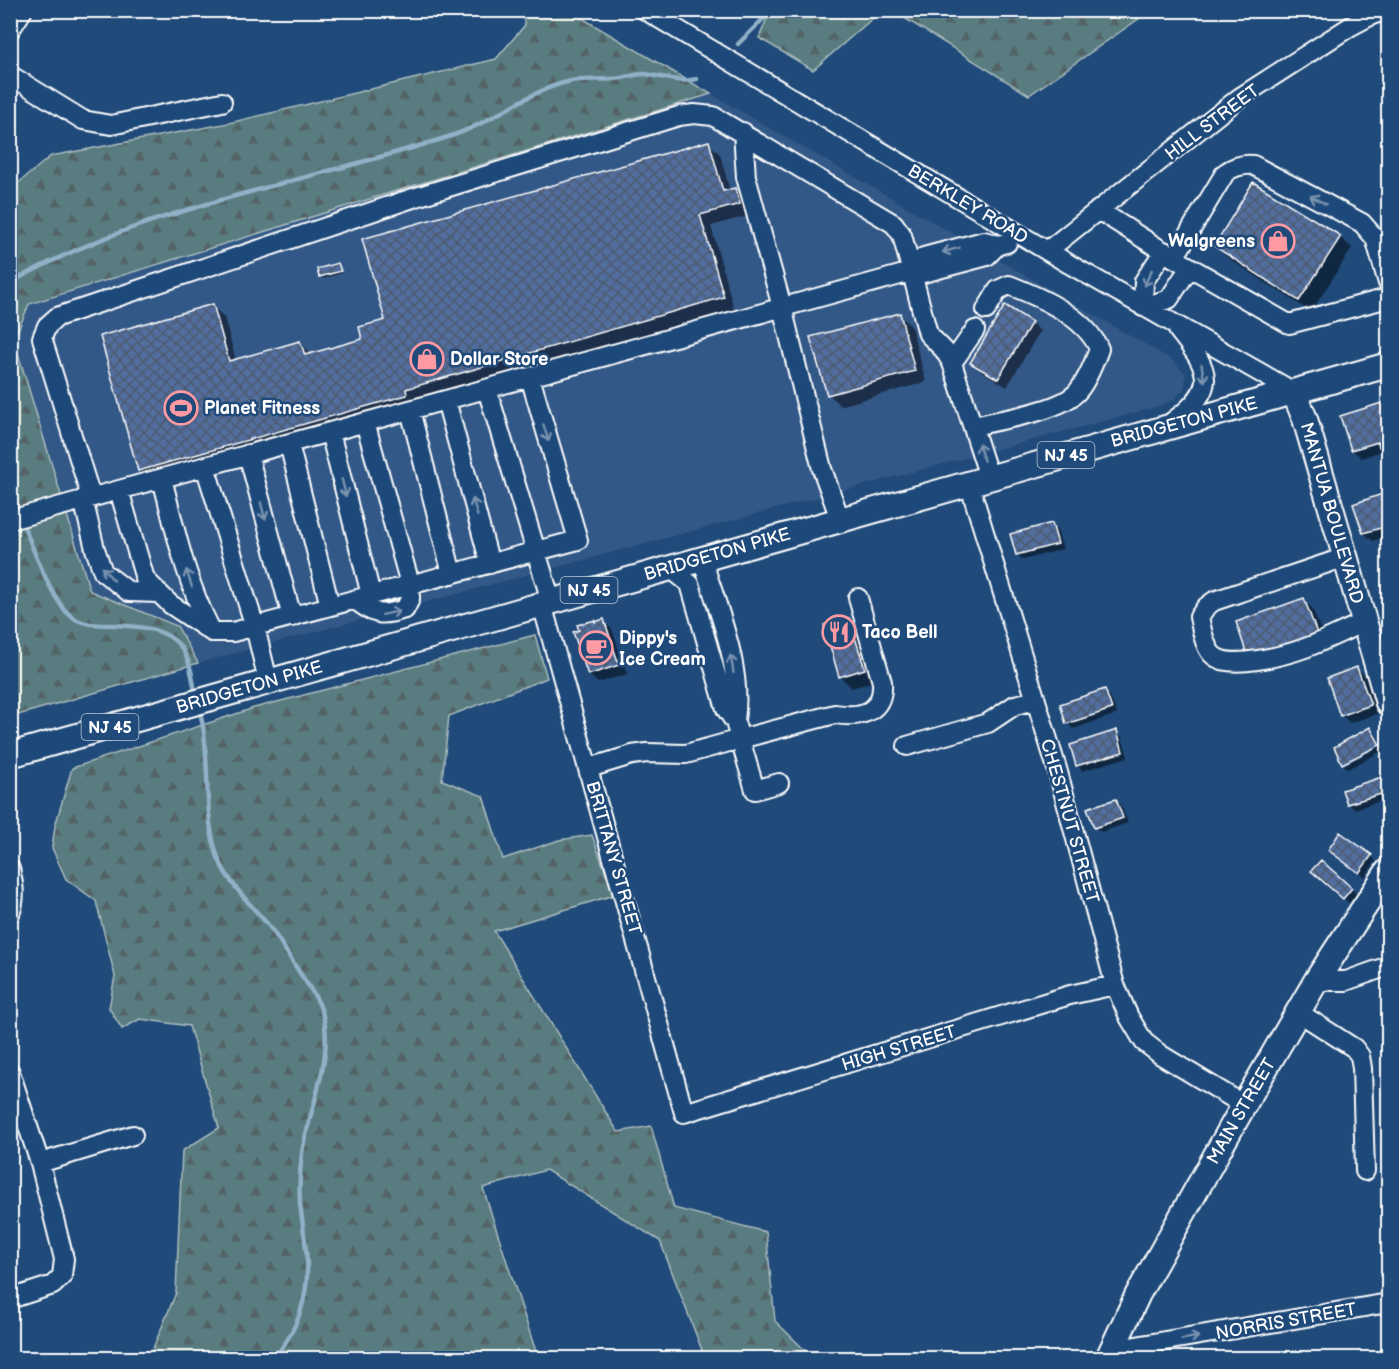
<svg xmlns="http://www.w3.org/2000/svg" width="1399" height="1369" font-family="'Balsamiq Sans',sans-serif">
	<defs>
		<pattern id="forest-firs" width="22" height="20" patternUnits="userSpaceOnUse" patternTransform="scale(1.5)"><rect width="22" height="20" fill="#597b7f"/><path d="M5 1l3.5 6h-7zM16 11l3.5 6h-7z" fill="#526466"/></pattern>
		<pattern id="building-cross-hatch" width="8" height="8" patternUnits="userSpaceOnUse" patternTransform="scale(1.5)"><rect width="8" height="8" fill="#516e9f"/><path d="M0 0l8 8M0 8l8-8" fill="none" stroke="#4e5a6d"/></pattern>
	</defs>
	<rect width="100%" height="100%" fill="#1f4a7a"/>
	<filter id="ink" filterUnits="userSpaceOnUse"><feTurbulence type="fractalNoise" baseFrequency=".0167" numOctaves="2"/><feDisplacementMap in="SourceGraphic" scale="12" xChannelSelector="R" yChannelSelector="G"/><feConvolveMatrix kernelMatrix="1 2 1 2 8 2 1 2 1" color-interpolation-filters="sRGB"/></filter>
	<g filter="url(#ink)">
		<path fill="#325887" d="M711,94l461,266 13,13v14l-10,12 -15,7 -962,257 -21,-37 -87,-35 -76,-251 15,-36z"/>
		<path fill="url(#forest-firs)" stroke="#acbdbf" stroke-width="1.5" d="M521,11h49l141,83 -682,210 -15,36 76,251 87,35 21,37 -187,54v-528l40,-33 178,-33 267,-64 29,-34z
			M770,11v-1l111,1 -68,59 -54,-32z
			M893,11h257l-121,84z
			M535,635l12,43 -98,38 -7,64 41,16 20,63 56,-19 33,-5 22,60 -120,36 124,201 33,-6 23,82 92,24 9,89 38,37h-108l-45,-117 -114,-71 -63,18 55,170h-389l27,-65 6,-142 37,-23 -30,-102 -49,-7 -18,10 -13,-21 6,-32 -19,-75 -30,-22 -14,-31 3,-22 17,-58 182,-60z"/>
		<path fill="#0007" d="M708,143l12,11 10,37 5,-2 11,12 5,14 -40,11 23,83 -317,91 -266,82 -12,-11 73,-165 12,11 12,43 63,-18 12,12 53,-14 23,-19z
			M1253,184l87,53 12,11 -41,64 -83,-54 -12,-12z
			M338,265l4,8 -19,6 -2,-3z
			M899,314l12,12 15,56 -86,24 -11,-12z
			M1032,323l8,8 -33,56 -26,-16 -9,-8z
			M1388,403v51l-3,-4 -24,8 -9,-9 -10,-32z
			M1388,494v43l-15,4 -9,-8 -9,-28z
			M1052,524l5,6 6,19 -40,11 -5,-5 -6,-20z
			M1303,600l9,8 14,36 -75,16z
			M849,619l11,12 15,50 -23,7 -12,-12z
			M603,621l9,8 15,45 -29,9 -9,-8 -14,-42z
			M1357,668l9,9 13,36 -29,10 -9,-8z
			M1105,691l5,5 7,18 -44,15 -5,-6z
			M1117,732l5,5 6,20 -46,14 -5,-6z
			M1381,746l3,4 -36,19 -4,-4z
			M1385,777l3,4v18l-34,10 -6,-6z
			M1116,800l5,6 7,17 -27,9 -6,-5z
			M1330,850l41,6 5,5 -11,16z
			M1321,862l36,32 -8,9 -31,-27z"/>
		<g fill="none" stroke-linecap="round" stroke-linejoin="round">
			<path stroke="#90b1c7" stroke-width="4.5" d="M738,44l34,-34
				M10,283c135,-77 292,-99 438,-146 45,-14 78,-46 123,-56 16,-3 34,0 50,-3 7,-1 15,-4 22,-4 18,1 36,10 54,5
				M10,489l9,25
				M22,522c10,23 30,80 49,94 11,9 27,9 40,9 26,1 61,2 74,29 7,12 7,27 11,40
				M199,708c13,47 3,97 17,144 9,29 34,51 53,74 10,13 18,27 27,41 8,13 18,25 24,39 18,44 -11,102 -18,147 -2,15 -3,34 -2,50 3,30 11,60 5,90 -4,24 -16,47 -31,65"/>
		</g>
		<path fill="url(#building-cross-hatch)" stroke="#fff" stroke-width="1.5" d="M709,141l14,50 12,-3 5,16 -40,11 24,82 -318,92 1,6 -269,76 -38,-135 113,-32 16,57 71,-20 5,14 57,-16 -3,-12 26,-7 -23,-81z
			M1253,182l88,54 -42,65 -85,-55z
			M338,263l3,8 -22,6 -2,-8z
			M1005,305l27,17 -34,57 -28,-16z
			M900,313l15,58 -88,24 -17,-58z
			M1388,401v43l-9,3 -1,-5 -27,8 -11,-34z
			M1388,492v34l-25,7 -10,-29z
			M1052,523l6,21 -42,11 -6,-21z
			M1304,598l14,38 -69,25 -13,-39z
			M849,618l16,51 -26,8 -15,-52z
			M604,619l15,46 -31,10 -15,-43 6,-2 -2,-5 18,-5v2z
			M1357,667l14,38 -31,11 -13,-38z
			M1105,689l7,20 -46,15 -6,-20z
			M1370,727l10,18 -38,19 -8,-17z
			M1117,730l6,22 -47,14 -6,-21z
			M1385,776l3,16 -41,12 -5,-14z
			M1116,799l7,19 -29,10 -7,-20z
			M1340,832l32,23 -13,18 -31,-23z
			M1321,860l31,28 -9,11 -32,-28z"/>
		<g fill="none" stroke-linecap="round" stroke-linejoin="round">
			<g stroke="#fff" stroke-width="22">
				<path id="minor" d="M645,10l424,254 225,128
					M10,30l13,-20
					M10,75l73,45 28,5 111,-23
					M743,132l3,45 36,130 40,162 18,50
					M1098,210l76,48 115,66 99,-26
					M1047,251l192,-153 112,-72 21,-11 16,-5
					M1164,251l-20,30 -1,26 26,-8 21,-32
					M1174,258l51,-85c8,-6 17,-9 28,-8l109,58 13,15 13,45
					M911,272l13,-15 60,-16 14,4 9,-2
					M952,363l23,-33
					M487,389l64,212
					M446,400l44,164
					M410,410l42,164
					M1172,422c47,-34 39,-51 6,-92
					M973,426c26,-6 89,-15 105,-35 10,-12 16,-28 21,-42 -13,-32 -59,-52 -90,-64l-11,5 -12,20
					M330,432l41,163
					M289,444l41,162
					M248,454l44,163
					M205,466l50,161 13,54
					M162,478c13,52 24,104 49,152
					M969,483l89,289 57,213 14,32 15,25 17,13 83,50
					M119,490l26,89 25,25 42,28h21l345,-92 -48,-163
					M91,497l-49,-159 5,-12 10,-9 356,-119 266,-82 15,-2 19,2 181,108 8,11 26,99 16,16 8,13 37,114
					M83,499l12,50 8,23 26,20 30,1
					M10,520l901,-248 12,1 64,-17 11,-11
					M1346,557l-132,44 -8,6 -7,10c3,12 5,31 15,39 16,14 72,-1 91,-8 20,-7 40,-18 60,-26
					M702,558c15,51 41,108 33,162
					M355,600c21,15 25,17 50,9l5,-10v-15l-45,-162
					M542,604l142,509 386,-118 45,-10
					M907,746l81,-23 27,-18 21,-5
					M589,768l43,-13 15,-2 39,1 54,-15 -5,-17 -9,-13 -36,-125 -20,-16
					M779,783l-24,7 -15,-51 95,-25c26,4 49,-1 47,-32l-24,-84
					M10,869c4,16 6,29 0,45
					M1316,981h30l42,-15
					M1298,1012l56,36 6,8 2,12 3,103
					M10,1072l30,91 24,96 -2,17 -9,9 -43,14
					M40,1163l93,-28
					M1112,1350l276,-47"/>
			</g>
			<g stroke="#fff" stroke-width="28">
				<path id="major" d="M1294,392l11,27 83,284
					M10,755l1378,-390
					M1108,1358l30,-64 106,-189 72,-124 72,-110"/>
			</g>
			<use href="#minor" stroke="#1f4a7a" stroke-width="18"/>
			<use href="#major" stroke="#1f4a7a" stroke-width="24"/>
		</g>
		<defs><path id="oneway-shaft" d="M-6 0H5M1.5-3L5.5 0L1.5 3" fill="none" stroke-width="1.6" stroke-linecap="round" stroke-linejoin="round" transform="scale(1.5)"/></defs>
		<g stroke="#7992af">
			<use href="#oneway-shaft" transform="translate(1318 200) rotate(-152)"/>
			<use href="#oneway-shaft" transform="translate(951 250) rotate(165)"/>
			<use href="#oneway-shaft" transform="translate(1148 278) rotate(115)"/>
			<use href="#oneway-shaft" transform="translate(1203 373) rotate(80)"/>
			<use href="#oneway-shaft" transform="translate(546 433) rotate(73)"/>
			<use href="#oneway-shaft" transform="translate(981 452) rotate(-107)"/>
			<use href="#oneway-shaft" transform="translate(344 488) rotate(76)"/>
			<use href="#oneway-shaft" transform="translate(475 507) rotate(-105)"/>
			<use href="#oneway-shaft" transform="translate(263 511) rotate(75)"/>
			<use href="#oneway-shaft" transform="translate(108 574) rotate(-133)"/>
			<use href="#oneway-shaft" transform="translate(189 578) rotate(-108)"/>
			<use href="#oneway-shaft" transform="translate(391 613) rotate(-12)"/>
			<use href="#oneway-shaft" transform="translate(732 664) rotate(-100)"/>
			<use href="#oneway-shaft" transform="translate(1190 1338) rotate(-10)"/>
		</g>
	</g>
	<defs>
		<g id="shop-ring" transform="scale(1.725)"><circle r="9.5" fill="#1f4a7a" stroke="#ff9aa2" stroke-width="1.5"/><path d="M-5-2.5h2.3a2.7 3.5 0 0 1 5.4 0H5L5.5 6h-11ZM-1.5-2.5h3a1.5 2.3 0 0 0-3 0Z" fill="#ff9aa2"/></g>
		<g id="stadium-ring" transform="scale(1.725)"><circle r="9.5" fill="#1f4a7a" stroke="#ff9aa2" stroke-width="1.5"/><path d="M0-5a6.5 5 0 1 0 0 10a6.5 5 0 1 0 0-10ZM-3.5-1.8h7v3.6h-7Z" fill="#ff9aa2"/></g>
		<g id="restaurant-ring" transform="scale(1.725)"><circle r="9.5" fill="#1f4a7a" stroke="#ff9aa2" stroke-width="1.5"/><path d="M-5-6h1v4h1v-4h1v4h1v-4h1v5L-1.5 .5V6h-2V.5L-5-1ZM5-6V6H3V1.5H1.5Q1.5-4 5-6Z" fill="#ff9aa2"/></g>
		<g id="cafe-ring" transform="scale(1.725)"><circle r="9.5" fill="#1f4a7a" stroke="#ff9aa2" stroke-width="1.5"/><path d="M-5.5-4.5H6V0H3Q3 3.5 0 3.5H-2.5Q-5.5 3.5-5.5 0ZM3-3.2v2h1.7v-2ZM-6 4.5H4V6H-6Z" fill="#ff9aa2"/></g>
	</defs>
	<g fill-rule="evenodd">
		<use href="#shop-ring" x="1278" y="241"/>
		<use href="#shop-ring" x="427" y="359"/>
		<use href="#stadium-ring" x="181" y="408"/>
		<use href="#restaurant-ring" x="839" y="632"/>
		<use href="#cafe-ring" x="596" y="648"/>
	</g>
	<g text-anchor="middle" stroke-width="5" stroke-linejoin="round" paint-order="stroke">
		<g fill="#1f4a7a" stroke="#bcc9d7" stroke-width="1.5">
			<rect x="1037.5" y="442" width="57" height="26" rx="4.5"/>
			<rect x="560.5" y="577" width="57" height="26" rx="4.5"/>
			<rect x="81.5" y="714" width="57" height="26" rx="4.5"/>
		</g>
		<g font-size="16" font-weight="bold" fill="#fff">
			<text x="1066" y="461">NJ 45</text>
			<text x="589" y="596">NJ 45</text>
			<text x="110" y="733">NJ 45</text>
		</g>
		<g font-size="18" fill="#fff" stroke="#1f4a7a">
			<text transform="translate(1212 122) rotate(-37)" y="6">HILL STREET</text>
			<text transform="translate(968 204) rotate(31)" y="6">BERKLEY ROAD</text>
			<text transform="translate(1184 422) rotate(-15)" y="6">BRIDGETON PIKE</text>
			<text transform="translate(1332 513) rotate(74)" y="6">MANTUA BOULEVARD</text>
			<text transform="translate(717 554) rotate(-16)" y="6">BRIDGETON PIKE</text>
			<text transform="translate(249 687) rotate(-16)" y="6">BRIDGETON PIKE</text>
			<text transform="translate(1070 821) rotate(74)" y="6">CHESTNUT STREET</text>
			<text transform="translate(614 858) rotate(74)" y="6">BRITTANY STREET</text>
			<text transform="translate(899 1048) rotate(-17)" y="6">HIGH STREET</text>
			<text transform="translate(1241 1111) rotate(-60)" y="6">MAIN STREET</text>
			<text transform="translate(1286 1321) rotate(-10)" y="6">NORRIS STREET</text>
		</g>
		<g font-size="18" font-weight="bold" fill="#fff" stroke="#1f4a7a" text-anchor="start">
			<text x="1255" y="247" text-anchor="end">Walgreens</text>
			<text x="450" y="365">Dollar Store</text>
			<text x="204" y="414">Planet Fitness</text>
			<text x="862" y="638">Taco Bell</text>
			<text x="619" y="644">Dippy's<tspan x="619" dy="21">Ice Cream</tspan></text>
		</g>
	</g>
	<rect width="1399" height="1369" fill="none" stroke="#1f4a7a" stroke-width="36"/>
	<rect x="18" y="18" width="1363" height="1333" fill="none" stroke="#fff" stroke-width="2" filter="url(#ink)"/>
</svg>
